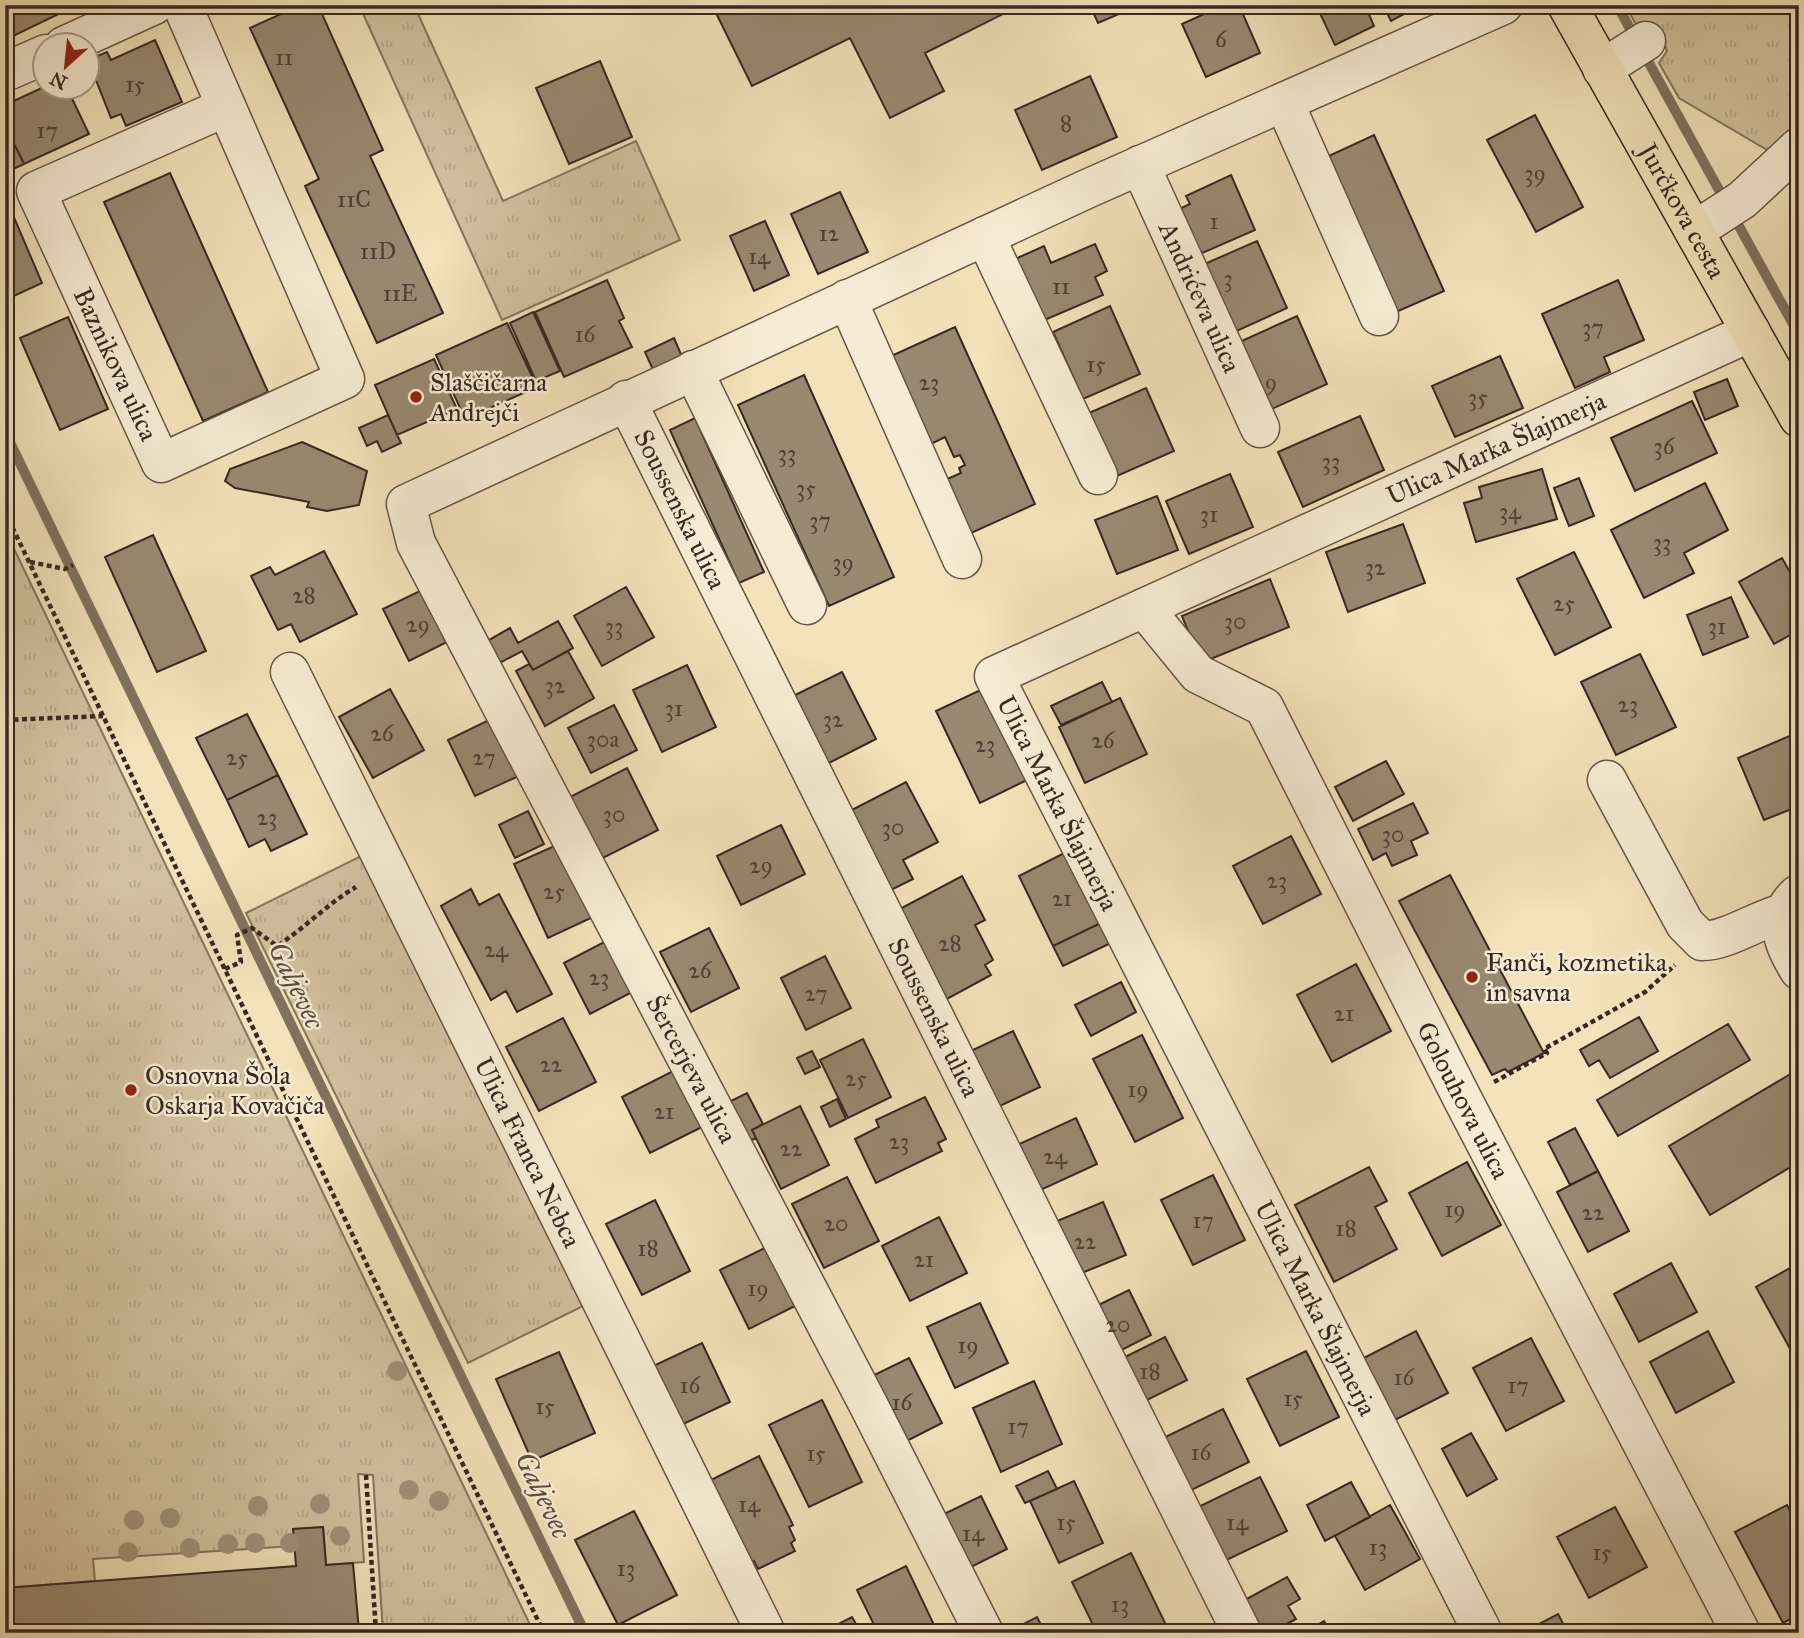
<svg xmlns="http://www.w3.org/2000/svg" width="1804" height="1638" font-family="'IM FELL Great Primer',serif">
	<defs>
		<pattern id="grass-tufts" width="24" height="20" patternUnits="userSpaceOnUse" patternTransform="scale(1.75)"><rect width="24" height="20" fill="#d3c2a1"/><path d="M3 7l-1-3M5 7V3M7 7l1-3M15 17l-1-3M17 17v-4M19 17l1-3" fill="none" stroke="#b6a78a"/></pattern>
	</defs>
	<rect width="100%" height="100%" fill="#f3e2bb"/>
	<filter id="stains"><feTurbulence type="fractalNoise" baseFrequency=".00286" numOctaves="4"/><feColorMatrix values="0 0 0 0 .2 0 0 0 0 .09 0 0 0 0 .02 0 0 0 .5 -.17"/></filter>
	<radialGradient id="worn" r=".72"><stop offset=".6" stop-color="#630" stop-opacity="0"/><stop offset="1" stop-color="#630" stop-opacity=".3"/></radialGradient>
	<path fill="url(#grass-tufts)" stroke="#857561" stroke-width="2" d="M359,5h55l89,196 133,-60 44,99 -178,80z
		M1625,5h174v133l-20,19 -100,-59 -20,-35 8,-12 -8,-22 -18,4z
		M5,530l529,1103h-151l-10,-158 -15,-1 6,88 -38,3 -3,-38 -29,2v17l-201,13 2,22 -90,7z
		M361,856l222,450 -115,57 -222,-450z"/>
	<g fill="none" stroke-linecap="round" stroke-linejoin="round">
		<path stroke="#81725e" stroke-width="10" d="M1617,5l182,330
			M5,432l580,1201"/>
	</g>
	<path fill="#998971" stroke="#372821" stroke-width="2" d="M5,5h72l-72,35z
		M301,5h17l65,145 -13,6 73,157 -66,30 -72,-157 14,-7 -69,-151z
		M712,5h309l-96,48 19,38 -54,27 -40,-80 -98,48z
		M1090,5h34l2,6 -28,12z
		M1224,5h15l21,48 -54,24 -24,-53z
		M1316,5h49l9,21 -39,19z
		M1383,5h38l-30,16z
		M155,40l27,62 -56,24 -5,-12 -10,4 -23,-58 19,-8 4,8z
		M600,61l32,76 -63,27 -33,-76z
		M1090,76l27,61 -75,33 -27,-60z
		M46,86l21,2 22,46 -65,30 -19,-39v-20z
		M1535,115l48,92 -47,25 -49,-92z
		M5,125l19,39 -19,9z
		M1374,135l70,156 -57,25 -69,-155z
		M170,173l98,219 -65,29 -99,-219z
		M1231,175l24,55 -62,27 -20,-45 17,-8 -4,-8z
		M840,192l28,60 -50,22 -27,-60z
		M7,201l35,82 -37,17v-98z
		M765,221l24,54 -35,16 -24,-55z
		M1257,241l30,67 -57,26 -30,-68z
		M1095,244l12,27 -12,6 8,18 -63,27 -27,-62 31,-14 7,17z
		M607,280l17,38 -5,3 13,26 -68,30 -29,-65z
		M1618,280l26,60 -40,17 6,15 -35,16 -33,-74z
		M1110,306l30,68 -57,25 -30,-67z
		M533,312l27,59 -24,10 -26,-58z
		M1297,316l30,68 -62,28 -30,-68z
		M68,317l40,92 -48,21 -40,-92z
		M507,323l30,64 -72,32 -29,-64z
		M955,327l80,177 -66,30 -24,-54 16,-7 -2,-5 6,-3 -5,-10 -6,2 -9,-20 -16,8 -40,-88z
		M674,338l9,21 -29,13 -9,-20z
		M1500,356l23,52 -68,29 -23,-51z
		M434,359l23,50 -60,26 -22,-50z
		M804,375l90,202 -65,29 -91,-201z
		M1727,379l11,27 -33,14 -11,-28z
		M1146,388l28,63 -57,25 -28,-63z
		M1692,401l25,52 -82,38 -24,-53z
		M388,415l13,28 -19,9 -5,-11 -10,5 -8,-18z
		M1360,416l24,54 -81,37 -25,-55z
		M695,418l69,154 -25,11 -69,-153z
		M302,442l65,29 -8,34 -32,6 -20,-4 2,-5 -74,-14 -10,-7 5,-12z
		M1542,469l15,50 -81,23 -12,-39 18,-5 -3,-11z
		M1230,474l23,53 -64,27 -23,-53z
		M1579,478l15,38 -25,10 -15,-38z
		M1705,483l23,47 -44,23 10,20 -50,25 -33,-68z
		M1157,496l21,54 -61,24 -22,-54z
		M1403,524l22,59 -77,29 -22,-60z
		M153,535l53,116 -49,21 -52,-115z
		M324,551l33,63 -57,28 -9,-18 -13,6 -27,-54 19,-9 5,8z
		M1574,552l37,75 -56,28 -38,-76z
		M1782,558l17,30v42l-25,14 -35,-62z
		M1270,579l19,48 -88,36 -19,-47z
		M428,587l25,52 -44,22 -26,-52z
		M626,587l28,50 -52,29 -28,-50z
		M1731,597l17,40 -45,18 -16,-40z
		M558,621l15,27 -40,22 -11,-19 -26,14 -12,-22 26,-15 8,15z
		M568,651l26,47 -49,28 -29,-55 13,-7 4,6z
		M1640,654l36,73 -60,28 -35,-73z
		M687,665l29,62 -54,25 -29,-62z
		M842,672l34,67 -53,27 -34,-68z
		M1102,682l10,20 -51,23 -10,-19z
		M989,686l44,91 -53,26 -44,-92z
		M390,689l34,61 -51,28 -34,-61z
		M1120,698l27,56 -62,29 -26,-56z
		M614,705l23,45 -46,23 -23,-45z
		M247,714l31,61 -51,25 -31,-62z
		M493,718l28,57 -46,21 -27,-56z
		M1799,732v74l-35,14 -26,-62z
		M1386,761l18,33 -51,27 -18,-34z
		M627,768l31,62 -57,29 -31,-62z
		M278,775l29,59 -36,17 -6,-12 -16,8 -22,-47z
		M906,782l32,60 -35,18 10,19 -24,12 -41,-79z
		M1413,803l15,30 -17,8 6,14 -25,11 -6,-13 -13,7 -15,-31z
		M528,811l16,33 -29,14 -16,-33z
		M781,825l24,49 -64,31 -24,-49z
		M1291,836l30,58 -58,30 -30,-58z
		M559,844l34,73 -45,21 -34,-74z
		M1070,850l35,71 -52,25 -34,-70z
		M1450,875l94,178 -36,19 -3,-3 -13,6 -93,-174z
		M962,876l23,44 -10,5 18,35 -8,5 6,10 -44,24 -49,-89z
		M471,889l8,16 20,-11 53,100 -35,18 -11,-21 -15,9 -50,-94z
		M1105,921l10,20 -52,25 -10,-20z
		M709,928l30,60 -48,24 -31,-60z
		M608,940l26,51 -44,23 -26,-51z
		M825,956l26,52 -45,22 -25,-52z
		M1356,964l35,67 -59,31 -35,-67z
		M1121,982l15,30 -45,24 -16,-31z
		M1639,1017l19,34 -48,27 -11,-18 -10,6 -9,-16z
		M563,1018l33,64 -57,29 -33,-64z
		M1728,1024l22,36 -132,76 -21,-36z
		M1013,1031l27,56 -55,26 -27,-56z
		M1142,1035l41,83 -48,24 -42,-83z
		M863,1039l28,58 -43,21 -28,-58z
		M812,1051l8,16 -15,7 -8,-16z
		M677,1069l29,56 -56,28 -28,-56z
		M1799,1069v93l-89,53 -41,-69z
		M747,1093l16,31 -11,6 4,8 -10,5 -19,-40z
		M925,1097l21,42 -8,4 4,8 -66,32 -21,-44 24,-12 -3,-7z
		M837,1099l9,20 -16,8 -9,-20z
		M800,1106l29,59 -48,24 -29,-59z
		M1076,1118l21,46 -63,29 -21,-46z
		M1575,1128l23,43 -28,14 -22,-43z
		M1467,1162l34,63 -59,31 -33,-63z
		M1369,1167l18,34 -12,6 22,42 -63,33 -39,-77z
		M1598,1171l31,60 -41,21 -31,-60z
		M1213,1175l32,65 -52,25 -32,-65z
		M847,1177l32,64 -55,27 -32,-64z
		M655,1200l35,71 -48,24 -36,-71z
		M1103,1202l23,53 -59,24 -22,-53z
		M939,1217l28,56 -57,28 -28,-55z
		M767,1247l28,59 -46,23 -29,-59z
		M1671,1263l26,49 -58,30 -25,-48z
		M1799,1263v91l-5,2 -38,-69z
		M1129,1290l22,45 -45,23 -22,-46z
		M980,1303l28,60 -53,25 -28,-61z
		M1416,1331l32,62 -57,29 -31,-62z
		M1708,1331l26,51 -58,31 -26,-51z
		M1165,1337l22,43 -52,26 -22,-43z
		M1531,1338l33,63 -58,30 -33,-63z
		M702,1343l28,59 -53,25 -28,-59z
		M1306,1351l33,66 -59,29 -33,-67z
		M559,1352l36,81 -63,28 -36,-82z
		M909,1358l33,65 -47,24 -33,-66z
		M1034,1381l28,63 -61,28 -28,-64z
		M822,1400l40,82 -53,25 -40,-82z
		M1223,1409l26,53 -70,34 -26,-53z
		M1471,1433l26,46 -30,17 -25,-47z
		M759,1456l34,69 -4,2 6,13 -4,3 4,8 -37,18 -4,-8 -4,2 -45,-80z
		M1048,1471l9,18 -32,14 -9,-17z
		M1260,1477l27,54 -73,35 -26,-54z
		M1074,1481l29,62 -44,20 -29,-62z
		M1351,1482l19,35 -45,24 -18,-36z
		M981,1496l26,53 -42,21 -27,-53z
		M1390,1505l30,54 -55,31 -30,-54z
		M1787,1505l12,22v88l-16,8 -48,-91z
		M1615,1507l32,60 -58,31 -32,-61z
		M634,1511l43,84 -59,30 -43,-85z
		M323,1527l3,38 27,-2 6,68 -354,2v-45l291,-22 -3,-37z
		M1131,1553l36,74 -13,6h-57l-25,-51z
		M906,1566l29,61 -11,6h-46l-21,-43z
		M1287,1577l13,22 -12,7 8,13 -26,14h-6l-19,-33z
		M1558,1614l10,19h-46z
		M852,1617l9,16h-40z
		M1037,1617l8,16h-39z
		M1324,1621l7,12h-28z"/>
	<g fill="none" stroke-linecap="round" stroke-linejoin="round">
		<g stroke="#665648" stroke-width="41">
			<g id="minor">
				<path d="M182,5l163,374 -184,84 -125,-272 190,-84"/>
				<path d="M64,46l90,-41"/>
				<path d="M1602,69l44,-28"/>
				<path d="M5,72l41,-18"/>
				<path d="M1284,102l95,214"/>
				<path id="s1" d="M1140,165l120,263"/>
				<path d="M1694,231l48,-31 57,-53"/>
				<path d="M985,236l113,239"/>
				<path d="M847,299l115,260"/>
				<path d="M693,370l114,235"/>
				<path id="s2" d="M626,400l616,1233"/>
				<path id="s3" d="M1144,608l54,66 66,33 198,391 279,535"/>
				<path id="s4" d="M290,672l476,961"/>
				<path d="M1607,780l78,144 17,17c25,0 55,-21 81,-28"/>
				<path d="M1797,895c-25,25 -14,48 2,75"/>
				<path d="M984,1633l-115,-227 -453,-863 -10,-39 683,-316 414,-183"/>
				<path id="s5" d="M1483,1633l-489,-957 757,-344"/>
			</g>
		</g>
		<g stroke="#372821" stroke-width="41">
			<g id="major">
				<path id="s6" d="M1567,5l232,413"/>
			</g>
		</g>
		<path stroke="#372821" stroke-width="4.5" stroke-dasharray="5 3.5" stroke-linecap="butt" d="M1793,456l6,10
			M5,512l539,1121
			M30,562l35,7 8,-4
			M5,720l98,-4
			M225,969l16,-7 -4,-27 15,-7 25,18c28,-18 50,-42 79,-59
			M1494,1082l53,-29 -3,-4 101,-57 30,-27
			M366,1475l10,158"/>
		<use href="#minor" stroke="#f7ecd3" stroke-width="38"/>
		<use href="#major" stroke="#f3e2bb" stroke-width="38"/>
	</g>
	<g fill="#a19178">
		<circle cx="397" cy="1371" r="10"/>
		<circle cx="409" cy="1490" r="10"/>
		<circle cx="439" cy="1501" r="10"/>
		<circle cx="320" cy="1504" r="10"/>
		<circle cx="258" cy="1506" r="10"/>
		<circle cx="170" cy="1518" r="10"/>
		<circle cx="134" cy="1520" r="10"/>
		<circle cx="340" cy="1536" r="10"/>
		<circle cx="255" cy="1543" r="10"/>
		<circle cx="290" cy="1543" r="10"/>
		<circle cx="228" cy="1544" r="10"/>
		<circle cx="190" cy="1548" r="10"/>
		<circle cx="128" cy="1552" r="10"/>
	</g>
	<g fill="#8f2418" stroke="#f7ecd3" stroke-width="2.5">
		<circle cx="416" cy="397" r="7"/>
		<circle cx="1472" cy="977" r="7"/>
		<circle cx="131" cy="1090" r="7"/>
	</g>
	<g text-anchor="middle" stroke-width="5" stroke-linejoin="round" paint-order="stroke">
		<g font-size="23" fill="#504035">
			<text x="1221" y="47">6</text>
			<text x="284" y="65">11</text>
			<text x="135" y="92">15</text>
			<text x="1066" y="131">8</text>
			<text x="47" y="138">17</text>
			<text x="1535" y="181">39</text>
			<text x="354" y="207">11C</text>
			<text x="1214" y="229">1</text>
			<text x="829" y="241">12</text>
			<text x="378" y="259">11D</text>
			<text x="759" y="264">14</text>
			<text x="1228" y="286">3</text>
			<text x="1061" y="294">11</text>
			<text x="400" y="301">11E</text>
			<text x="1593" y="335">37</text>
			<text x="585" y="342">16</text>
			<text x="1096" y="372">15</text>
			<text x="929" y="390">23</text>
			<text x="1271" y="390">9</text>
			<text x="1478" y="405">35</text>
			<text x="1664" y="454">36</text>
			<text x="787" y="461">33</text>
			<text x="1331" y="469">33</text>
			<text x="806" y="496">35</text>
			<text x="1510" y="519">34</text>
			<text x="1209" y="522">31</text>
			<text x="820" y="528">37</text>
			<text x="1662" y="550">33</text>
			<text x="843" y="570">39</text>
			<text x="1375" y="575">32</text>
			<text x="304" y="603">28</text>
			<text x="1564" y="611">25</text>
			<text x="1235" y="629">30</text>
			<text x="418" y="632">29</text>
			<text x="614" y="634">33</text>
			<text x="1717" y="634">31</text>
			<text x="555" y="693">32</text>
			<text x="1628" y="712">23</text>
			<text x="674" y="716">31</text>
			<text x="833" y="727">32</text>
			<text x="382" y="741">26</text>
			<text x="603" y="747">30a</text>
			<text x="1103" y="748">26</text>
			<text x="985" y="752">23</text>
			<text x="237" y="765">25</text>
			<text x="484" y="765">27</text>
			<text x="614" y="822">30</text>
			<text x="267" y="825">23</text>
			<text x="893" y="835">30</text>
			<text x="1393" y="842">30</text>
			<text x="761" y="873">29</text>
			<text x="1277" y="888">23</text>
			<text x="554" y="899">25</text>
			<text x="1062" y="906">21</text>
			<text x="950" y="951">28</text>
			<text x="496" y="957">24</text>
			<text x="700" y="978">26</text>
			<text x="599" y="985">23</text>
			<text x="816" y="1001">27</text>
			<text x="1344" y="1021">21</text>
			<text x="551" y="1072">22</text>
			<text x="856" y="1086">25</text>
			<text x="1138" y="1097">19</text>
			<text x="664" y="1119">21</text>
			<text x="899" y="1149">23</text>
			<text x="791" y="1156">22</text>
			<text x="1055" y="1164">24</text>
			<text x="1455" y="1217">19</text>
			<text x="1593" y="1220">22</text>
			<text x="1203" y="1228">17</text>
			<text x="836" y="1231">20</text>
			<text x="1346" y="1236">18</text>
			<text x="1085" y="1249">22</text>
			<text x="648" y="1256">18</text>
			<text x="924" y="1267">21</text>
			<text x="758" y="1296">19</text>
			<text x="1118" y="1332">20</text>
			<text x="968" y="1353">19</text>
			<text x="1150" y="1379">18</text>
			<text x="1404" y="1385">16</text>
			<text x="690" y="1393">16</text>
			<text x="1518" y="1393">17</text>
			<text x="1293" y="1406">15</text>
			<text x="902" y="1410">16</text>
			<text x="545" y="1414">15</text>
			<text x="1018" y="1434">17</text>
			<text x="1201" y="1460">16</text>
			<text x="816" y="1461">15</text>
			<text x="749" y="1512">14</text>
			<text x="1066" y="1530">15</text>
			<text x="1237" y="1530">14</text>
			<text x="973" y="1541">14</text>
			<text x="1378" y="1555">13</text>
			<text x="1602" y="1560">15</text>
			<text x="626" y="1576">13</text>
			<text x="1120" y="1612">13</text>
		</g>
		<g font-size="26" fill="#372821" stroke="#f7ecd3">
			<text dy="9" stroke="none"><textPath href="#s6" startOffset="236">Jurčkova cesta</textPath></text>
			<text dy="9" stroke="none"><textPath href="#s1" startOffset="145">Andrićeva ulica</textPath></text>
			<text transform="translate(116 364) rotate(65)" y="9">Baznikova ulica</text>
			<text dy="9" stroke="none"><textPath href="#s5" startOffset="1626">Ulica Marka Šlajmerja</textPath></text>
			<text dy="9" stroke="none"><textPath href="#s2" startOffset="122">Soussenska ulica</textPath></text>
			<text transform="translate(1058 803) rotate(63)" y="9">Ulica Marka Šlajmerja</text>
			<text dy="9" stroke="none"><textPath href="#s2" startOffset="690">Soussenska ulica</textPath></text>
			<text transform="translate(692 1069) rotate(62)" y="9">Šercerjeva ulica</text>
			<text dy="9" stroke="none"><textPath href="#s3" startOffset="600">Golouhova ulica</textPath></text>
			<text dy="9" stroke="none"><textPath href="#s4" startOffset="536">Ulica Franca Nebca</textPath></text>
			<text transform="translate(1316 1308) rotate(63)" y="9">Ulica Marka Šlajmerja</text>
		</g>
		<g font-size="26" fill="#372821" stroke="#f7ecd3" text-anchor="start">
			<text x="430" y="391">Slaščičarna<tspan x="430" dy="30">Andrejči</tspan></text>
			<text x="1486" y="971">Fanči, kozmetika<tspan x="1486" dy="30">in savna</tspan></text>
			<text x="145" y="1084">Osnovna Šola<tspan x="145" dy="30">Oskarja Kovačiča</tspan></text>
		</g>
		<g font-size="28" font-style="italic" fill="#5c4d40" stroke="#f7ecd3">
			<text transform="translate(297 985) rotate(64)" y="10">Galjevec</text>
			<text transform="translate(544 1495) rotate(64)" y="10">Galjevec</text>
		</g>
	</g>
	<rect width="1804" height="1638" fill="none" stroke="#f3e2bb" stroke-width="28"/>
	<rect x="7" y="7" width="1790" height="1624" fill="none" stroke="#372821" stroke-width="3.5"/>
	<rect x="14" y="14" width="1776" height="1610" fill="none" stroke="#372821" stroke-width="2"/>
	<g transform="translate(66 66) rotate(207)"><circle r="33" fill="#f7ecd3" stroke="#aa9e8c" stroke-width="2"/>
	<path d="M0-5L12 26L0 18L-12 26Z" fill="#8f2418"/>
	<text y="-10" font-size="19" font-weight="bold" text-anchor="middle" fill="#372821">N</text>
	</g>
	<rect width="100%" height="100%" filter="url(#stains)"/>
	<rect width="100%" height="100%" fill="url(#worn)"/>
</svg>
